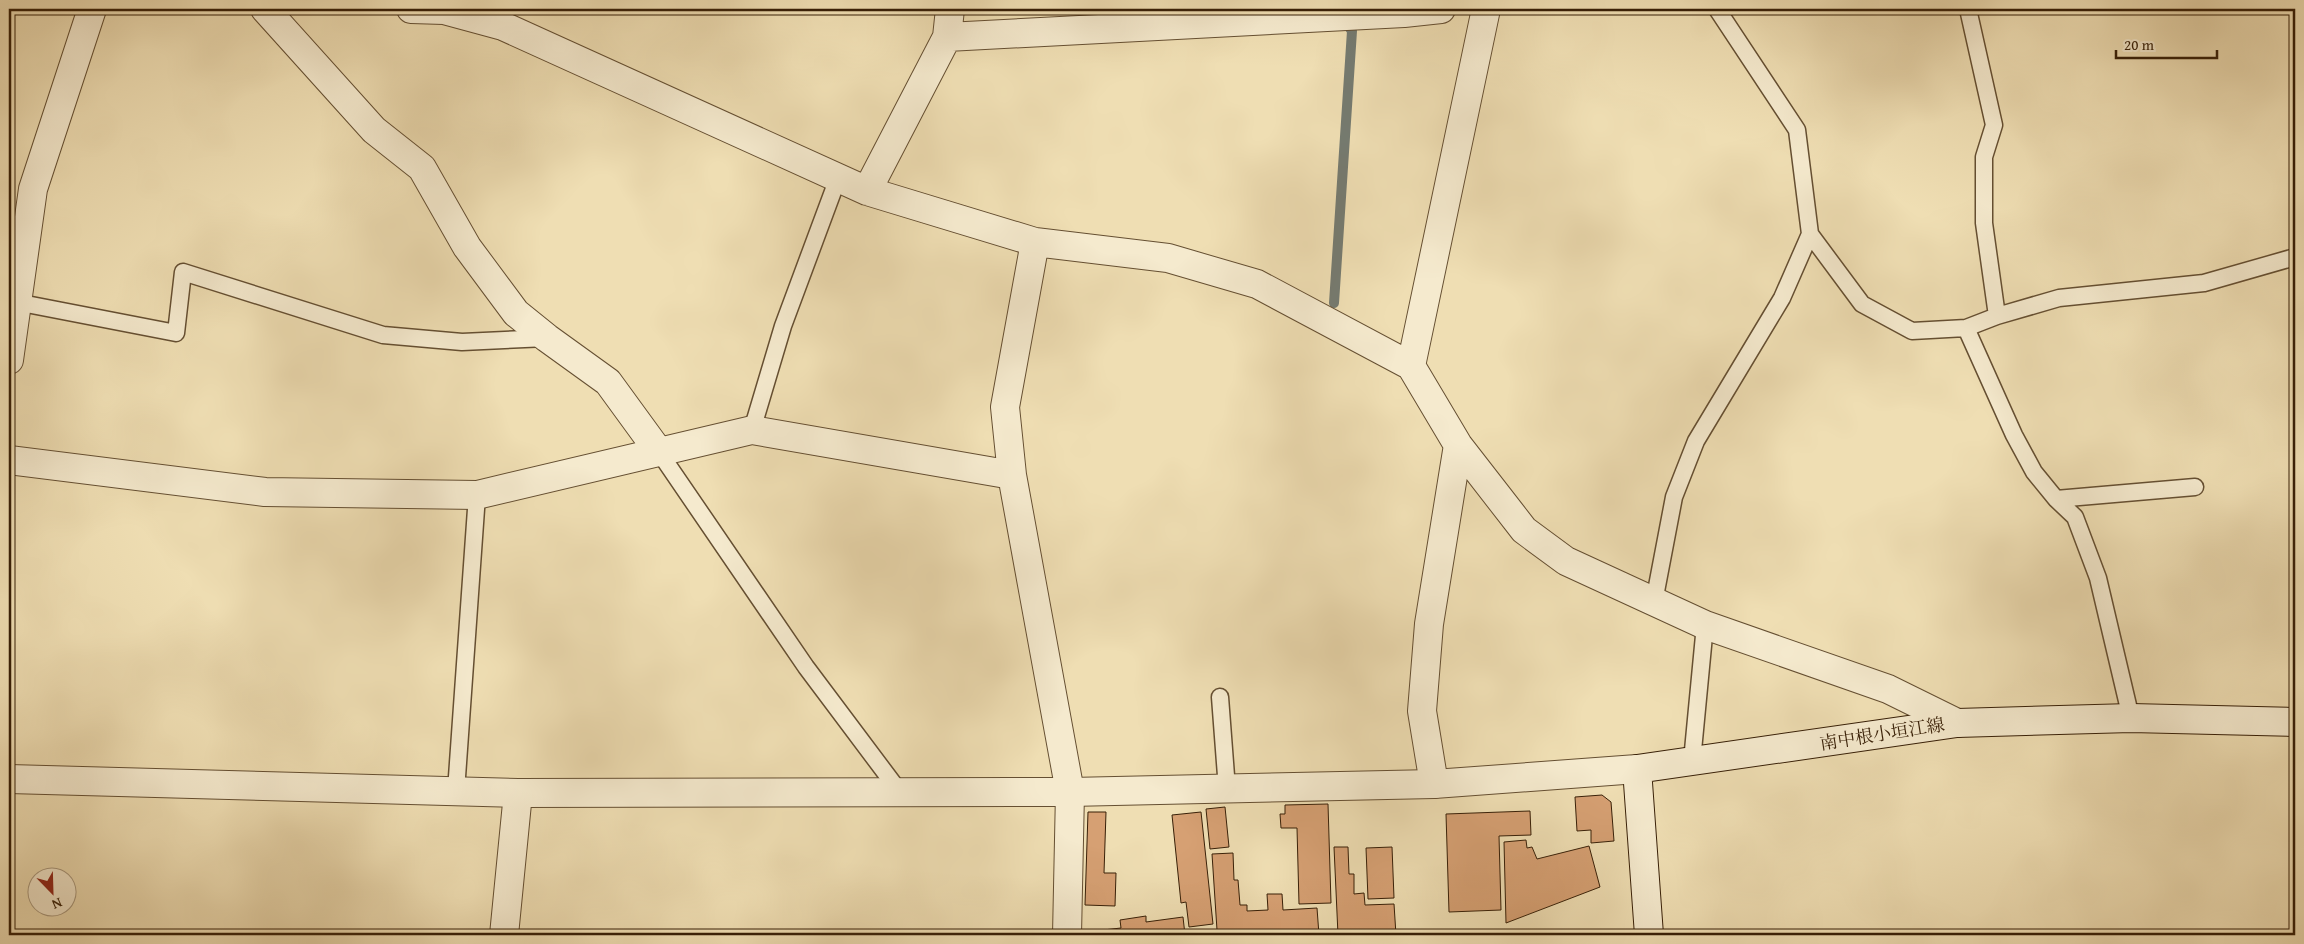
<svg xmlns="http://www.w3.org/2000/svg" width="2304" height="944" font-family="'Gentium Book Plus','Noto Serif JP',serif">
	<rect width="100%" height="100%" fill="#efdeb3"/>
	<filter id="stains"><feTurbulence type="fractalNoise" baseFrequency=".004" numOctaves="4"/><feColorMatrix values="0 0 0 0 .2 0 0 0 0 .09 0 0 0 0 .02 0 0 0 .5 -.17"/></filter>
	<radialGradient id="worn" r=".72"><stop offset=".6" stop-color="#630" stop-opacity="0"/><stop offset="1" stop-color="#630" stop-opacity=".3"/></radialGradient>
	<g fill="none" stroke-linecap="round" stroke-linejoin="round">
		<path stroke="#757b71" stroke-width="10" d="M1334,303l18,-272 -8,-11"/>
	</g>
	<path fill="#d6a073" stroke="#371f07" d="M1602,795l9,7 3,39 -23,2v-13l-14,1 -2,-34z
		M1328,804l3,99 -32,1 -2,-76h-16l-1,-14h5v-9z
		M1225,807l4,40 -19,2 -4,-40z
		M1530,811l1,24 -32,1 2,74 -52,2 -3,-98z
		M1088,812h18l-2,61h12l-1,33 -30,-1z
		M1201,812l12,112 -24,3 -3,-25 -5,1 -9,-88z
		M1526,840l1,8 5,-1 5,12 52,-13 11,41 -94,36 -2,-81z
		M1334,847h14l1,27h5v20l10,-1 1,12 29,-1 2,31h-58z
		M1392,847l2,51 -26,1 -2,-51z
		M1233,853l1,27h4l2,25h7v6l21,-1 -1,-16h15l1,16 34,-2 2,27h-95v-5h-7l-5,-76z
		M1146,916v6l37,-5 2,18h-100v-3l36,-4 -1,-8z"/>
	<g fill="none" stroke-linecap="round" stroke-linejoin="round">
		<g stroke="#654f32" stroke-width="19">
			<path id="service" d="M1717,9l80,121 13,104 52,70 50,27 54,-3 48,107 20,37 22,27 19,18 23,61 33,140
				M1968,9l26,116 -10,32v66l13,93
				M16,302l160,31 7,-61 200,63 79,7 85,-4
				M1966,328l31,-12 62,-18 145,-15 91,-26
				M752,430l31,-104 55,-148
				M659,452l147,215 93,124
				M2056,499l139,-12
				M1654,602l20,-105 22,-56 86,-143 28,-64
				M1220,697l7,92
				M1692,761l13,-136
				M456,791l21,-296"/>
		</g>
		<g stroke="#654f32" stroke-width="30">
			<path id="minor" d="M265,9l109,121 48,38 45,79 49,66 31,25 61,44 51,70
				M411,9l33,1 59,16 364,165 168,51 133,16 89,26 154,82 47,79 66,85 42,31 139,64 183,64 69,34
				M947,37l457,-24 37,-4
				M867,191l80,-154 3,-28
				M1035,242l-30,165 7,68 58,317 -3,143
				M9,360l24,-171 59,-180
				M1411,366l75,-357
				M9,460l256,32 212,3 275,-65 260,45
				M1434,784l-12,-73 7,-87 29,-179
				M504,935l14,-142"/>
		</g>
		<g stroke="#654f32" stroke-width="30">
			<path id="tertiary" d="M9,779l509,14 552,-1 364,-8 203,-15"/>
		</g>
		<g stroke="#371f07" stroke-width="30">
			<path id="secondary" d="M1649,935l-12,-166 320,-46 174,-5 164,4"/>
		</g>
		<use href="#service" stroke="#f5eace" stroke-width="16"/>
		<use href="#minor" stroke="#f5eace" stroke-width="28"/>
		<use href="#tertiary" stroke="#f5eace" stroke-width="28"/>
		<use href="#secondary" stroke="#f5eace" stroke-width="28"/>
	</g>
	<g text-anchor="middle" stroke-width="5" stroke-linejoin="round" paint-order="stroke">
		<g font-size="18" fill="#371f07" stroke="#f5eace">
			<text transform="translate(1882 734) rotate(-9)" y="6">南中根小垣江線</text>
		</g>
	</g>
	<rect width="2304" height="944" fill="none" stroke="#efdeb3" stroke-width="30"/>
	<rect x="10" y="10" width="2284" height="924" fill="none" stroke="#371f07" stroke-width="2.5"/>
	<rect x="15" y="15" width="2274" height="914" fill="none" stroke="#371f07"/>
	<g transform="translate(52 892) rotate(157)"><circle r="24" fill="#f5eace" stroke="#a9997e"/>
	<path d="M0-4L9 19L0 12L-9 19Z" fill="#8f2418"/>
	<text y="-8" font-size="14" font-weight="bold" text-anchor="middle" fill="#371f07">N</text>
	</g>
	<path d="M2116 50v8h101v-8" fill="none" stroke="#371f07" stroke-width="2.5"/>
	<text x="2124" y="50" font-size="15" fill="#371f07" stroke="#f5eace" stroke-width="4" paint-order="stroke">20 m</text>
	<rect width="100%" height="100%" filter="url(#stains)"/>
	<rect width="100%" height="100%" fill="url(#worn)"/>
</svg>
